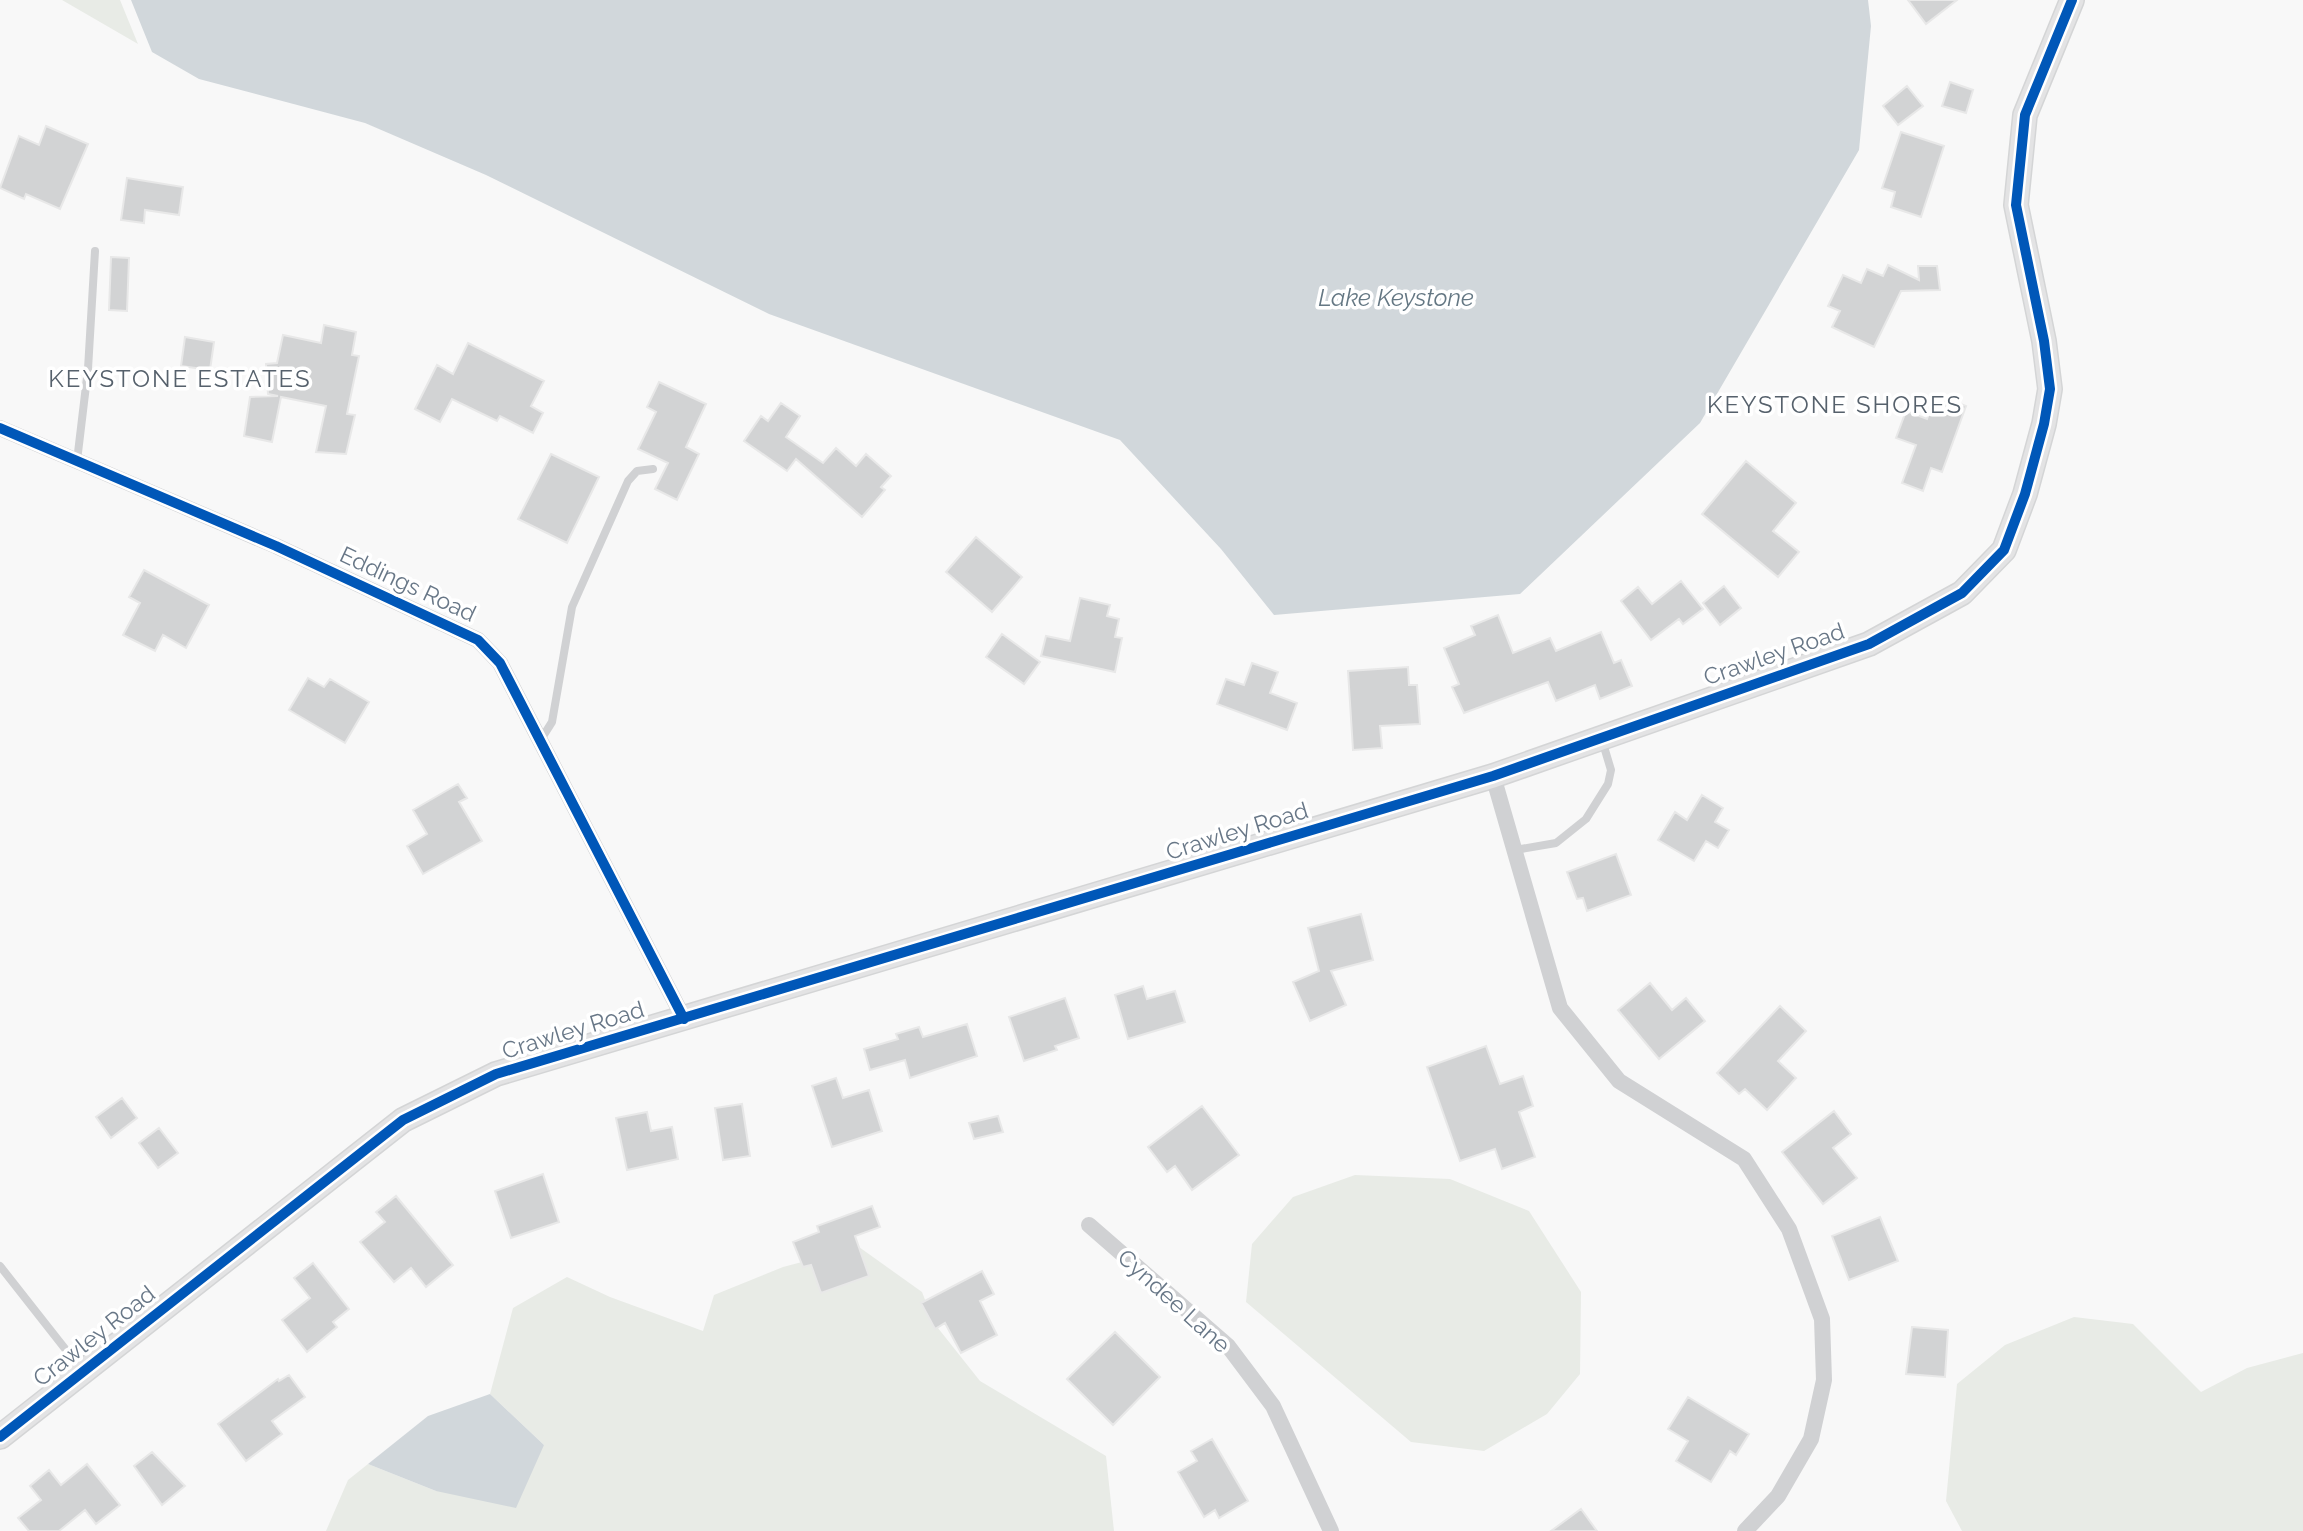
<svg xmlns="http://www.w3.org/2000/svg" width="2303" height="1531" font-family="Raleway,sans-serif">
	<rect width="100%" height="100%" fill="#f8f8f8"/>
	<path fill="#e8ebe6" d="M62,0h58l18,44z
		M1355,1175l95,4 79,32 52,81 -1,82 -33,40 -63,37 -73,-9 -165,-140 6,-58 41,-47z
		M859,1247l63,45 12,31 46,58 126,75 8,75h-788l22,-51 20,-16 68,27 108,-46 -54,-51 23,-86 54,-31 43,20 93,34 11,-36 69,-28z
		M2074,1317l59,7 68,68 46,-24 56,-15v178h-341l-16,-30 11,-117 48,-39z"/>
	<path fill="#d1d7db" d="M131,0h1737l3,26 -12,124 -159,273 -180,171 -246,21 -53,-66 -101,-109 -351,-126 -283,-139 -121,-52 -166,-44 -47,-27z
		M490,1394l54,51 -28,63 -80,-17 -68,-27 60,-48z"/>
	<path fill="#d2d3d4" stroke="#e8e8e8" stroke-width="2" d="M1908,0h49l-31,24z
		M1950,82l23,8 -7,23 -24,-7z
		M1907,86l16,20 -25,19 -15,-19z
		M46,126l42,18 -28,65 -34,-15 -2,5 -24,-11 19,-52 20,9z
		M1901,132l43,14 -23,71 -30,-10 4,-15 -13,-4z
		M127,178l56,9 -4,28 -34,-5 -1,13 -23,-3z
		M111,257l18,1 -2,53 -18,-1z
		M1888,265l31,15 -1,-14h19l3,24 -39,1 -27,56 -42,-20 8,-16 -12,-5 15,-31 18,8 6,-14 16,7z
		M324,325l32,7 -4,23 7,1 -12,58 8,1 -9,39 -30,-2 10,-46 -45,-9 -9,45 -28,-6 6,-39 28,-1 -10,-2 -2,-30 11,-1 6,-28 38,8z
		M185,337l29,5 -4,28 -29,-4z
		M468,343l76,38 -13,25 12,7 -10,20 -33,-17 -3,5 -45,-22 -12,23 -25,-13 22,-44 16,9z
		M659,382l47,22 -20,43 13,7 -22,46 -22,-11 13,-26 -30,-14 18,-37 -9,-5z
		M1936,394l30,12 -24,66 -11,-4 -8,23 -21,-8 14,-38 -20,-7 10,-27 21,8z
		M781,403l19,13 -14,21 37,26 13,-15 20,18 10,-12 25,22 -10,11 4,3 -23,27 -66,-58 -9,12 -43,-30 17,-25 7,5z
		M551,454l48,23 -32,66 -49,-24z
		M1746,461l50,42 -23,28 26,21 -21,25 -76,-63z
		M976,537l46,40 -30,35 -46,-40z
		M144,570l65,35 -23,43 -23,-13 -8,16 -32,-16 17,-32 -11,-6z
		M1681,581l22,28 -20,15 -4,-5 -28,21 -30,-39 17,-14 14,17z
		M1724,586l17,22 -21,17 -17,-22z
		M1080,598l30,7 -3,11 12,3 -4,18 7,1 -7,34 -74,-16 5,-20 24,5z
		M1498,615l15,38 37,-15 6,13 45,-19 13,31 7,-3 11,26 -32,13 -5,-14 -39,16 -8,-19 -84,31 -12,-26 7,-3 -15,-36 31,-13 -4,-9z
		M1002,634l38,28 -16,22 -38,-27z
		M1252,663l26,9 -8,21 27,10 -10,27 -70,-26 9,-25 18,6z
		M1408,667l1,18h8l3,39 -40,2 2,22 -29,2 -5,-79z
		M308,678l16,9 6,-8 39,23 -24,41 -56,-33z
		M458,784l9,14 -8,4 23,39 -59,33 -16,-28 20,-12 -14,-24z
		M1702,795l21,13 -8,14 14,8 -11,18 -12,-7 -12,20 -36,-21 17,-28 12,8z
		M1616,854l15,41 -44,16 -4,-13 -6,1 -10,-27z
		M1361,914l12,46 -42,11 15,34 -36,16 -17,-39 26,-11 -11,-43z
		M1650,983l22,27 14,-12 19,23 -46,38 -41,-49z
		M1143,986l4,13 28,-8 10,31 -57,17 -13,-44z
		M1065,998l14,40 -24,8 2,4 -33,11 -15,-44z
		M1780,1006l26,25 -28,30 18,17 -29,32 -22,-21 -6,5 -22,-21z
		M967,1024l10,32 -67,22 -5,-18 -35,10 -6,-21 34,-10 -2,-5 23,-7 4,10z
		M1486,1046l14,38 23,-8 10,30 -14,6 16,45 -33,12 -7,-20 -35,12 -33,-94z
		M836,1078l7,20 26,-8 13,41 -50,16 -20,-61z
		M122,1098l15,20 -26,20 -15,-21z
		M742,1104l8,52 -27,4 -8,-52z
		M1202,1106l37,49 -47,35 -17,-24 -8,6 -19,-25z
		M1834,1111l17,23 -18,14 24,30 -34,26 -41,-52z
		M647,1112l4,19 21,-4 6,32 -51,11 -11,-52z
		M998,1116l5,16 -29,7 -5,-16z
		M159,1128l19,25 -20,15 -19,-25z
		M543,1174l16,48 -48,16 -16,-47z
		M396,1196l57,69 -27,22 -15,-19 -17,14 -34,-40 25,-20 -9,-10z
		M872,1206l8,21 -25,9 14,40 -48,17 -10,-28 -8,2 -10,-25 26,-10 -2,-6z
		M1880,1217l18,44 -49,19 -17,-44z
		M313,1263l36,46 -16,13 4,5 -30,25 -25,-32 28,-22 -16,-20z
		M982,1271l12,23 -14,7 17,34 -36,18 -16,-30 -10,6 -14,-26z
		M1912,1327l36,3 -3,47 -39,-3z
		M1115,1332l45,45 -47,48 -46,-46z
		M289,1375l16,22 -33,24 10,13 -36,27 -28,-37 60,-45 1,2z
		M1688,1397l61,37 -13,21 -6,-4 -19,31 -35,-21 12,-20 -20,-12z
		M1212,1439l36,62 -29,17 -4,-8 -11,7 -26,-45 19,-11 -6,-10z
		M152,1452l33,34 -23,19 -28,-39z
		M87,1464l33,41 -24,19 -11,-14 -26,21h-30l-11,-13 23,-18 -11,-14 19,-16 12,15z
		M1581,1509l16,22h-46z"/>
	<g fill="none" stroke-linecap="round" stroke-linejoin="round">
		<g stroke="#d4d5d6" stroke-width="26">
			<path id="secondary" d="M0,1437l403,-317 93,-46 997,-298 376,-132 93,-51 42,-43 21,-56 19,-70 6,-35 -6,-48 -28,-136 9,-90 47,-115"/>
		</g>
		<path stroke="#d0d1d3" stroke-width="8" d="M77,461l11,-92 7,-118
			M540,741l12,-19 20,-115 56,-126 9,-10 16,-2
			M1515,850l41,-7 30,-24 22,-35 3,-14 -9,-30
			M0,1266l81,103"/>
		<path stroke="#d0d1d3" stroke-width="16" d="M0,428l276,118 202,94 22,23 184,356
			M1493,776l67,232 59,73 125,78 45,70 33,90 2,61 -13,59 -33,57 -33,35
			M1089,1225l139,121 45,60 58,125"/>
		<use href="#secondary" stroke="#e3e3e4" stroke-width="23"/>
		<g stroke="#fff" stroke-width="15">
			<path id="cycleway" d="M0,428l276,118 202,94 22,23 184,356
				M0,1437l403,-317 93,-46 997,-298 376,-132 93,-51 42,-43 21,-56 19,-70 6,-35 -6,-48 -28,-136 9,-90 47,-115"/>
		</g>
		<use href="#cycleway" stroke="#0057b8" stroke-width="10"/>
	</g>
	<g text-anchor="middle" stroke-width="7" stroke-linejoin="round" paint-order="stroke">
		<g font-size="23" fill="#687787" stroke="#fff">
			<text transform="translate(408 584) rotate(25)" y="8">Eddings Road</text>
			<text transform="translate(1774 654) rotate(-19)" y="8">Crawley Road</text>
			<text transform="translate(1237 831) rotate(-17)" y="8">Crawley Road</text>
			<text transform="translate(573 1030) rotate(-17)" y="8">Crawley Road</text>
			<text transform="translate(1174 1301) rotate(42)" y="8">Cyndee Lane</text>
			<text transform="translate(94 1336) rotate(-38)" y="8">Crawley Road</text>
		</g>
		<g font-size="24" font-style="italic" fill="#647783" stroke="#fff">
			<text x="1396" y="306">Lake Keystone</text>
		</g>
		<g font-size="24" letter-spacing="2" fill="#56616c" stroke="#fff">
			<text x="180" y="387">KEYSTONE ESTATES</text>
			<text x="1835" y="413">KEYSTONE SHORES</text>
		</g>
	</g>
</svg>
